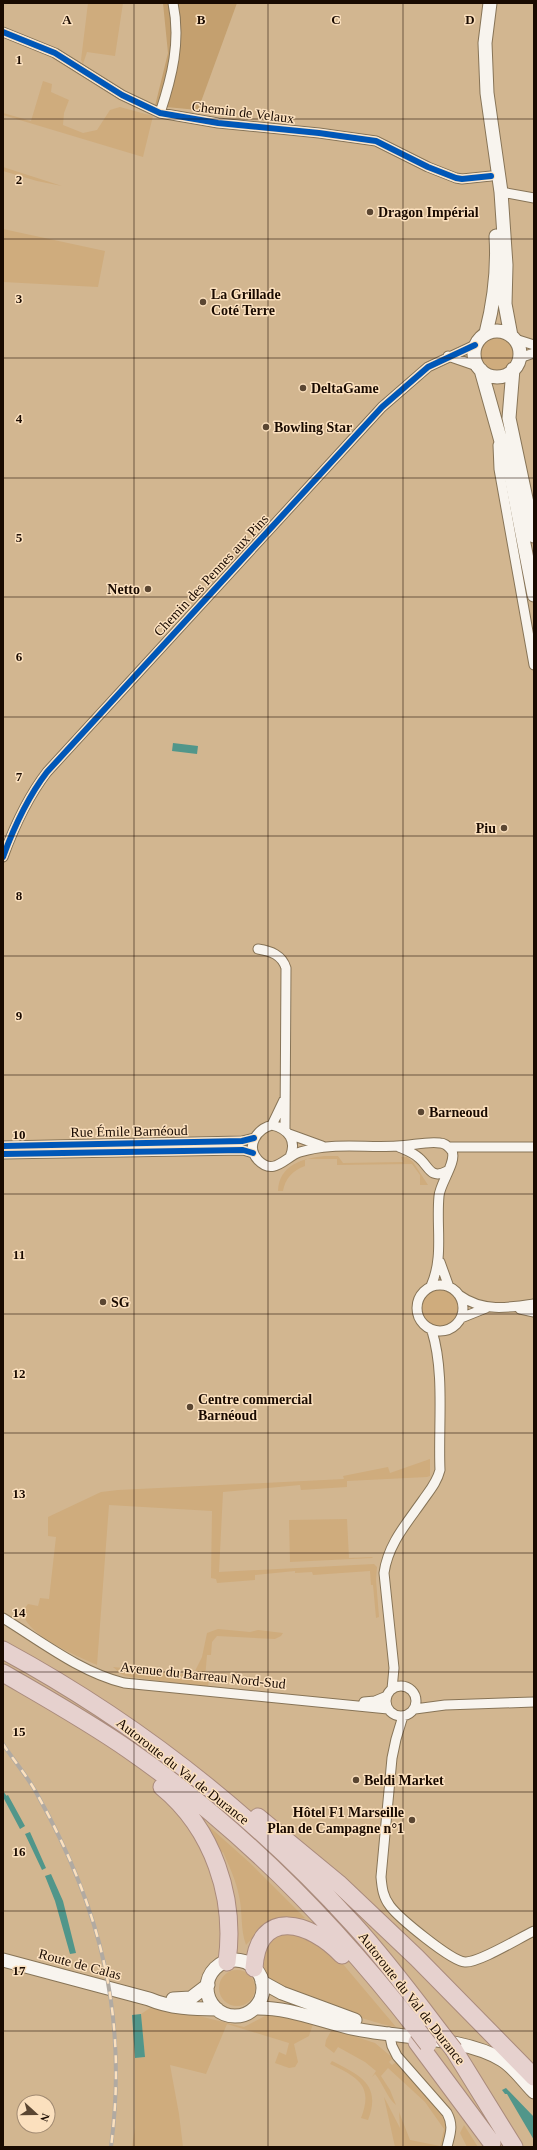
<svg xmlns="http://www.w3.org/2000/svg" width="537" height="2150" font-family="'Times New Roman',serif">
	<rect width="100%" height="100%" fill="#d2b690"/>
	<path fill="#cfac7d" d="M88,3h35l-8,53 -28,-4 -4,12 -2,-4z
		M43,81l9,3 -1,8 18,8 -5,13 -1,12 20,8 14,-3 13,-20 10,-3 33,9 -10,41 -140,-42v-2l28,8z
		M3,167l59,19 -25,-5 -34,-10z
		M3,229l102,22 -7,36 -95,-5z
		M478 355a18 18 0 1 1 36 0a18 18 0 1 1-36 0Z
		M325,1156h13l5,7 60,-1 -2,-5h6l6,5 15,23h-8v-10l-8,-11 -75,1v-6h-32v7c-12,4 -20,13 -22,25h-5c1,-26 25,-33 47,-35z
		M422 1308a18 18 0 1 1 36 0a18 18 0 1 1-36 0Z
		M430,1459v17l-3,1 -80,4v6l-46,3 -1,-5 -77,7 -4,80 155,-8 3,3 -1,13 3,37 -3,1 -3,-33h-2l-1,-14 -57,4 -1,-3 -17,1v-2l-40,4v5l-38,3 -1,-4 -5,-1 1,-67 -103,-6 -12,160c-19,-9 -73,-30 -74,-54l5,-7 10,2 2,-8 9,1 7,-62 -8,-1v-19l53,-25 17,-2 226,-11 -1,-3 45,-9 2,6z
		M347,1519l2,39 24,-1 -1,1 -82,4 -1,-42z
		M218,1629l32,3 8,-2 25,3 -2,3 -6,3 -58,-3 -5,6 -1,13h-4l-2,23h4l-1,10 -83,-12 -4,-2 -8,-7 80,8 9,-18 5,-24z
		M204,1822l46,41 55,55 -24,1 -20,10 -15,16c-6,-16 -3,-32 -7,-49 -3,-16 -10,-30 -16,-44l-3,2z
		M297,1930l45,33 54,64c-19,-2 -117,-36 -127,-49 -8,-11 -5,-22 -3,-35l15,-11z
		M219 1988a18 18 0 1 1 36 0a18 18 0 1 1-36 0Z
		M150,2008l24,2 70,17 21,-11 7,-1 41,9 -4,12 -15,8 4,18 -3,5 -6,1 -14,-5 4,-11 7,3 3,-12 -62,-19 -21,50 -36,-9 9,49 4,33h-51l3,-19v-70l10,-1 -4,-43z
		M335,2030l40,13 18,15 -4,4 3,3 6,-4c12,15 43,44 48,61 3,9 1,17 -1,25h-50l-11,-50 16,31 -1,-16 11,28 30,6 4,-17 -19,-27 -37,-34 -7,8 9,14 6,15c-9,-7 -13,-22 -21,-31l-3,3 4,-6 -11,-9 -27,-15 -4,6 -9,-7 1,-6 5,-9z
		M332,2061c27,14 50,23 36,59l-7,-2c13,-33 -4,-41 -31,-54z
		M464,2125l14,22h-11l-7,-14z"/>
	<path fill="#c4a06f" d="M163,3h74l-39,107 -43,-4 13,-53z"/>
	<path fill="#51968a" d="M173,743l25,3 -1,8 -25,-3z
		M8,1795l17,31 -5,3 -17,-32z
		M30,1832l16,36 -4,2 -17,-36z
		M51,1874l12,27 13,52 -6,1 -15,-53 -10,-25z
		M141,2014l4,43 -10,1 -3,-43z
		M506,2088l28,29v23l-27,-46h-2l-3,-4z"/>
	<g fill="none" stroke-linecap="round" stroke-linejoin="round">
		<path stroke="#51968a" stroke-width="2.5" d="M3,1793l2,3"/>
		<g stroke="#877457" stroke-width="11">
			<path id="street" d="M3,32l52,21 67,42 38,18 58,10 101,10 57,8 52,26 28,11 6,1 29,-3
				M160,113c12,-36 21,-72 13,-110
				M501,192l33,6
				M515,339l19,6
				M448,356l29,10
				M519,358l15,-5
				M498,445l1,24 35,196
				M3,857c11,-30 24,-59 44,-85l335,-365 46,-40 47,-22
				M258,949c13,2 24,6 28,19l-1,162
				M272,1125l12,-25
				M289,1134l33,12
				M3,1146l239,-5 12,-3
				M399,1147c7,3 15,6 20,11 10,8 11,22 28,13
				M449,1147h85
				M3,1154l240,-4 10,3
				M290,1157c7,-16 -1,-28 -18,-32 -15,4 -27,21 -14,35 16,17 28,-4 42,-8 31,-10 66,-4 97,-6 14,0 29,-5 43,-3 5,0 9,4 12,8 5,11 -12,32 -13,45 -3,31 5,61 -8,90
				M440,1262l9,25
				M417 1308a23 23 0 1 1 46 0a23 23 0 1 1-46 0Z
				M459,1295c23,17 49,13 75,9
				M520,1309l14,3
				M461,1318l25,-10
				M3,1618c39,24 77,54 121,65l264,26
				M386 1701a15 15 0 1 1 30 0a15 15 0 1 1-30 0Z
				M392,1689l2,-21 -10,-95c4,-29 23,-50 39,-73 7,-10 14,-18 17,-30 -2,-44 5,-97 -8,-139
				M364,1702l11,-1 12,-5
				M415,1709l30,-4 89,-3
				M403,1716l-7,23 -4,19 -11,119c1,11 2,20 9,29 9,12 61,55 75,56 14,1 54,-24 69,-31
				M389,2032l3,14 5,10 50,57c7,13 3,21 0,34"/>
		</g>
		<g stroke="#877457" stroke-width="15">
			<path id="secondary" d="M490,3l-5,40 2,50 14,99 5,73 -1,39 6,32
				M474 354a23 23 0 1 1 46 0a23 23 0 1 1-46 0Z
				M486,333c8,-31 12,-65 10,-97
				M513,369l-4,49 25,118
				M481,370l30,107 23,118
				M3,1960l146,39c21,9 45,10 68,10
				M207 1988a28 28 0 1 1 56 0a28 28 0 1 1-56 0Z
				M262,1982l20,11 73,27
				M173,1999l18,-1 17,-13
				M255,2008c35,-1 67,14 101,21 43,9 109,8 146,31 13,8 21,21 32,32"/>
		</g>
		<g stroke="#aa8b7c" stroke-width="19">
			<path id="highway" d="M3,1650c131,71 251,165 351,275 32,35 60,73 89,111
				M3,1673c43,25 86,49 126,77 111,77 207,175 289,281
				M162,1787c51,42 74,110 65,175
				M258,1817l80,66 79,75 117,119
				M254,1968c4,-62 57,-46 88,-13
				M417,2042l75,101
				M454,2050l60,97"/>
		</g>
		<use href="#street" stroke="#f8f4ee" stroke-width="9"/>
		<use href="#secondary" stroke="#f8f4ee" stroke-width="13"/>
		<use href="#highway" stroke="#e6d1ce" stroke-width="17"/>
		<g stroke="#b1aaa2" stroke-width="4">
			<path id="rail" d="M3,1744c11,17 25,33 34,50 64,115 91,222 74,353"/>
		</g>
		<use href="#rail" stroke="#fbe0be" stroke-width="2.5" stroke-dasharray="8" stroke-linecap="butt"/>
		<g stroke="#aa8b7c" stroke-width="19" stroke-linecap="butt">
			<path id="highway-bridge" d="M418,2031l10,13
				M443,2036l11,14"/>
		</g>
		<use href="#highway-bridge" stroke="#e6d1ce" stroke-width="17"/>
		<g stroke="#fbe0be" stroke-width="8">
			<path id="cycleway" d="M3,32l52,21 67,42 38,18 58,10 101,10 57,8 52,26 28,11 6,1 29,-3
				M3,857c11,-30 24,-59 44,-85l335,-365 46,-40 47,-22
				M3,1146l239,-5 12,-3
				M3,1154l240,-4 10,3"/>
		</g>
		<use href="#cycleway" stroke="#0057b8" stroke-width="6"/>
	</g>
	<path fill="none" stroke="#190a00" stroke-width="1" stroke-opacity="0.55" d="M134,3v2144M268,3v2144M403,3v2144M3,119h531M3,239h531M3,358h531M3,478h531M3,597h531M3,717h531M3,836h531M3,956h531M3,1075h531M3,1194h531M3,1314h531M3,1433h531M3,1553h531M3,1672h531M3,1792h531M3,1911h531M3,2031h531"/>
	<g fill="#5a4632" stroke="#fbe0be" stroke-width="1.5">
		<circle cx="370" cy="212" r="4"/>
		<circle cx="203" cy="302" r="4"/>
		<circle cx="303" cy="388" r="4"/>
		<circle cx="266" cy="427" r="4"/>
		<circle cx="148" cy="589" r="4"/>
		<circle cx="504" cy="828" r="4"/>
		<circle cx="421" cy="1112" r="4"/>
		<circle cx="103" cy="1302" r="4"/>
		<circle cx="190" cy="1407" r="4"/>
		<circle cx="356" cy="1780" r="4"/>
		<circle cx="412" cy="1820" r="4"/>
	</g>
	<g text-anchor="middle" stroke-width="3" stroke-linejoin="round" paint-order="stroke">
		<g font-size="14" fill="#190a00" stroke="#fbe0be">
			<text transform="translate(243 112) rotate(7)" y="5">Chemin de Velaux</text>
			<text transform="translate(211 575) rotate(-47)" y="5">Chemin des Pennes aux Pins</text>
			<text transform="translate(129 1131) rotate(-1)" y="5">Rue Émile Barnéoud</text>
			<text transform="translate(203 1675) rotate(6)" y="5">Avenue du Barreau Nord-Sud</text>
			<text transform="translate(183 1771) rotate(38)" y="5">Autoroute du Val de Durance</text>
			<text transform="translate(80 1964) rotate(15)" y="5">Route de Calas</text>
			<text transform="translate(412 1998) rotate(52)" y="5">Autoroute du Val de Durance</text>
		</g>
		<g font-size="14" font-weight="bold" fill="#190a00" stroke="#fbe0be" text-anchor="start">
			<text x="378" y="217">Dragon Impérial</text>
			<text x="211" y="299">La Grillade<tspan x="211" dy="16">Coté Terre</tspan></text>
			<text x="311" y="393">DeltaGame</text>
			<text x="274" y="432">Bowling Star</text>
			<text x="140" y="594" text-anchor="end">Netto</text>
			<text x="496" y="833" text-anchor="end">Piu</text>
			<text x="429" y="1117">Barneoud</text>
			<text x="111" y="1307">SG</text>
			<text x="198" y="1404">Centre commercial<tspan x="198" dy="16">Barnéoud</tspan></text>
			<text x="364" y="1785">Beldi Market</text>
			<text x="404" y="1817" text-anchor="end">Hôtel F1 Marseille<tspan x="404" dy="16">Plan de Campagne n°1</tspan></text>
		</g>
	</g>
	<g font-size="13" text-anchor="middle" font-weight="bold" fill="#190a00" stroke="#fbe0be" stroke-width="3" stroke-linejoin="round" paint-order="stroke">
		<text x="67" y="24">A</text>
		<text x="201" y="24">B</text>
		<text x="336" y="24">C</text>
		<text x="470" y="24">D</text>
		<text x="19" y="64">1</text>
		<text x="19" y="184">2</text>
		<text x="19" y="303">3</text>
		<text x="19" y="423">4</text>
		<text x="19" y="542">5</text>
		<text x="19" y="661">6</text>
		<text x="19" y="781">7</text>
		<text x="19" y="900">8</text>
		<text x="19" y="1020">9</text>
		<text x="19" y="1139">10</text>
		<text x="19" y="1259">11</text>
		<text x="19" y="1378">12</text>
		<text x="19" y="1498">13</text>
		<text x="19" y="1617">14</text>
		<text x="19" y="1736">15</text>
		<text x="19" y="1856">16</text>
		<text x="19" y="1975">17</text>
	</g>
	<rect width="537" height="2150" fill="none" stroke="#190a00" stroke-width="8"/>
	<g transform="translate(36 2114) rotate(111)"><circle r="19" fill="#fbe0be" stroke="#a18a72"/>
	<path d="M0-3L7 15L0 10L-7 15Z" fill="#5a4632"/>
	<text y="-6" font-size="11" font-weight="bold" text-anchor="middle" fill="#190a00">N</text>
	</g>
</svg>
